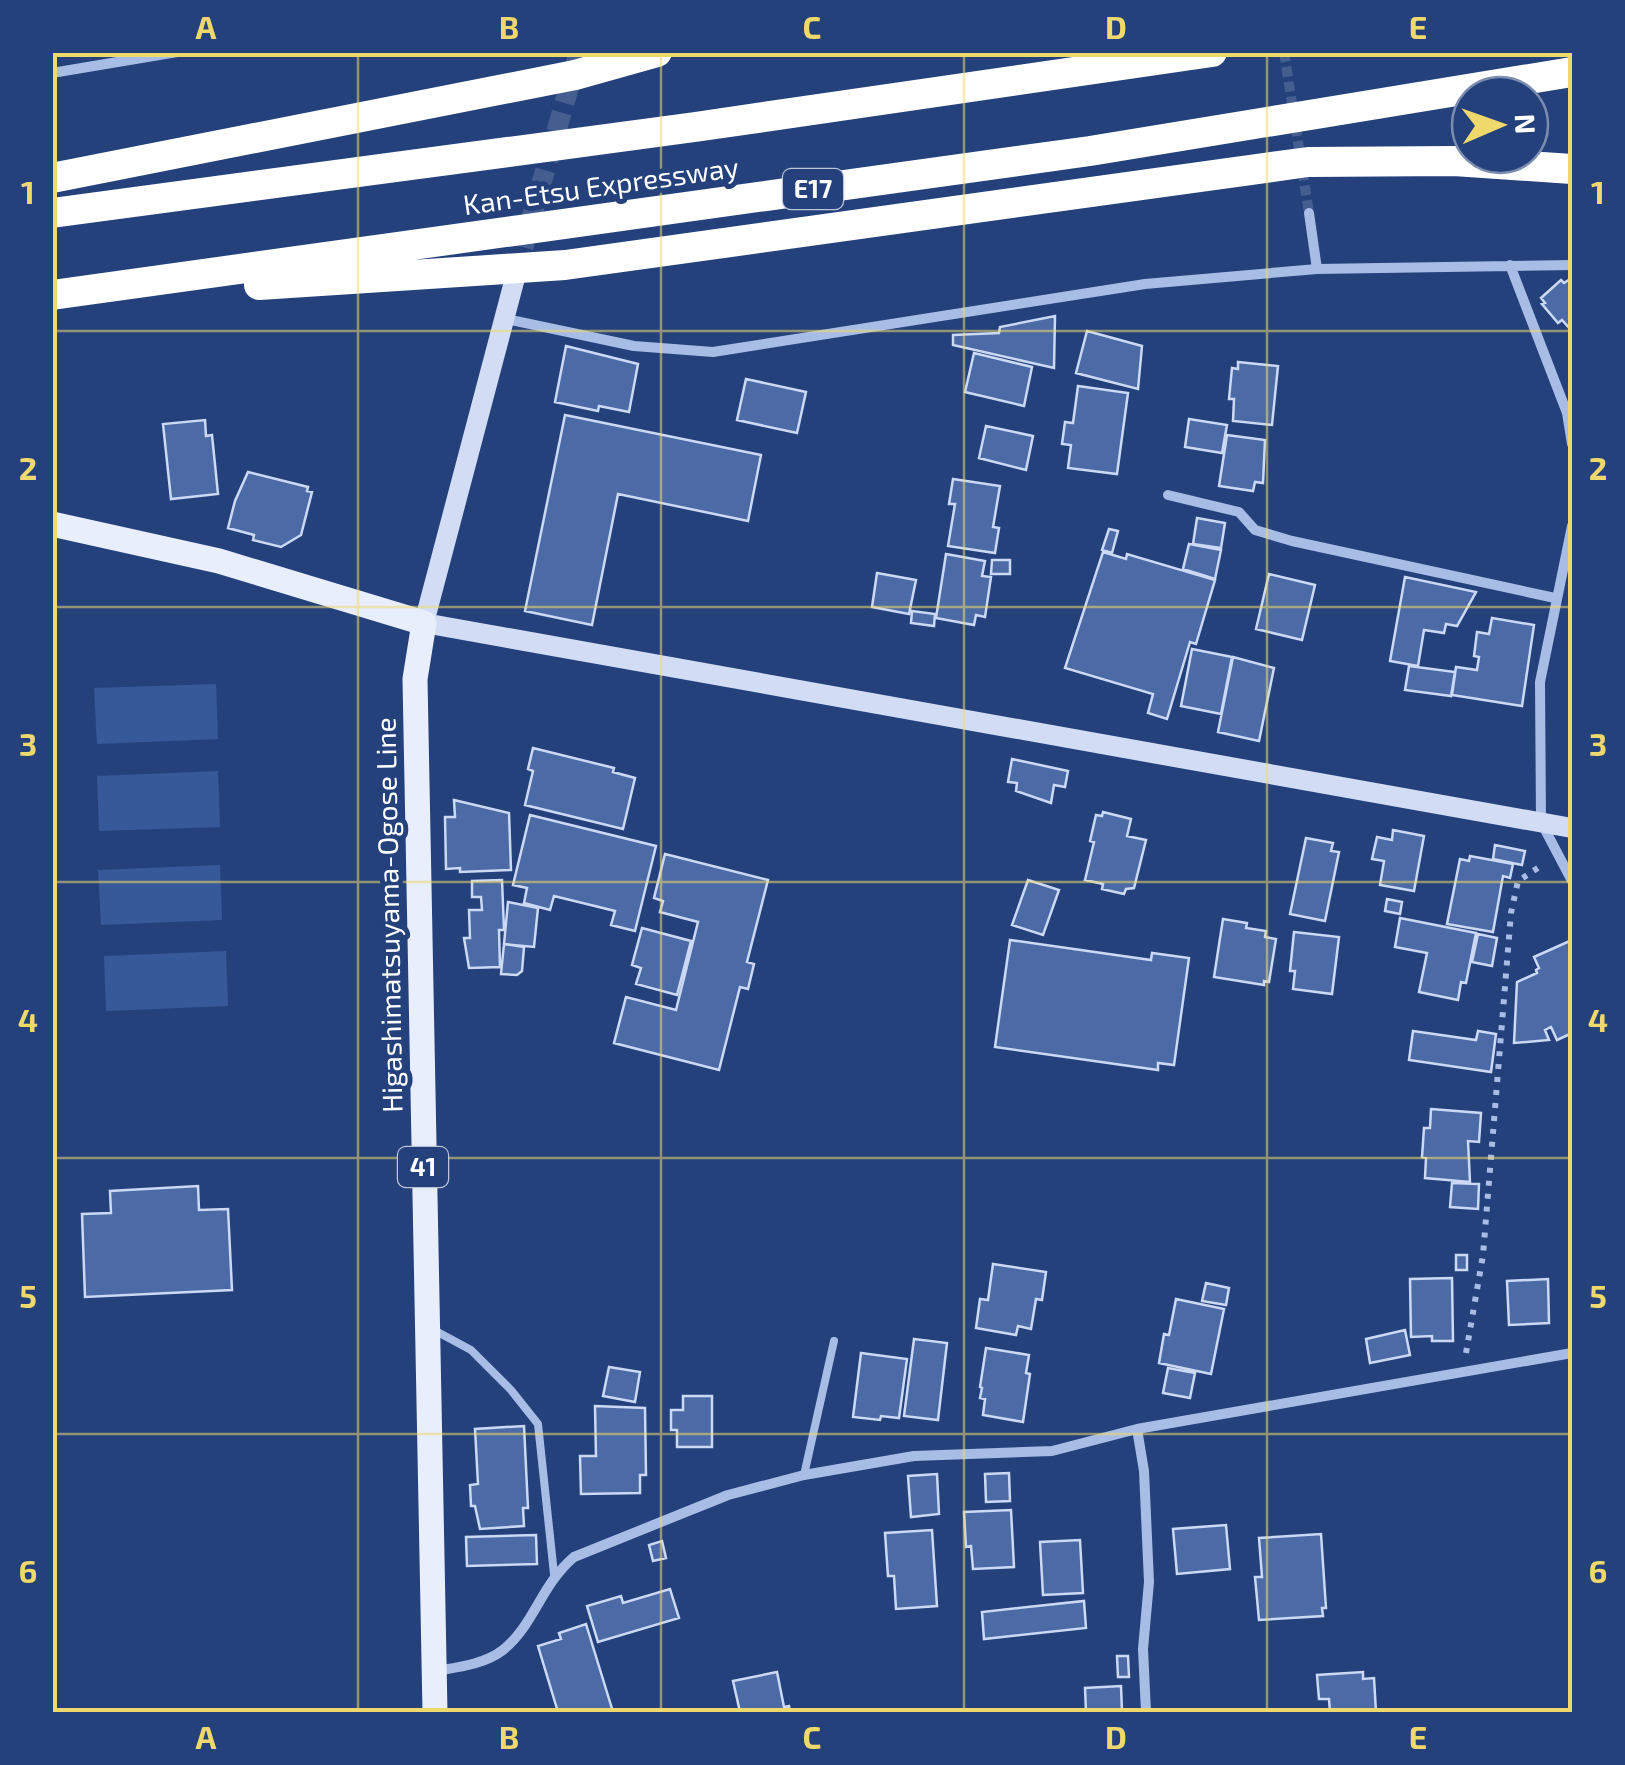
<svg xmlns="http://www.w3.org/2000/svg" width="1625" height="1765" font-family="'Exo 2',sans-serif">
	<rect width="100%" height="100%" fill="#24417c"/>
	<path fill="#37599a" d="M216,684l2,55 -121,5 -3,-56z
		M218,771l2,56 -121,4 -2,-55z
		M220,865l2,55 -121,5 -3,-55z
		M226,951l2,55 -122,5 -2,-55z"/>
	<path fill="#4c6aa5" stroke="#cbd9f4" stroke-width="2.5" d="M1570,279l2,2 -1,49 -9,-10 -4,3 -16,-19 3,-1 -4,-5 20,-18 3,3z
		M1055,316l-1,52 -101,-23v-10l46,-2 1,-6z
		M1087,331l55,15 -4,43 -62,-16z
		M566,346l72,18 -9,48 -30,-6 -1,5 -43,-9z
		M974,353l58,14 -8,39 -59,-14z
		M1238,362l40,4 -6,59 -39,-4 1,-22h-5l3,-31 6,1z
		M746,379l60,13 -9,41 -60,-13z
		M1078,386l50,7 -11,81 -49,-6 3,-23 -9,-1 3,-22 8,1z
		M565,415l196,40 -13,66 -130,-27 -26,131 -67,-14z
		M1189,419l38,6 -5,28 -37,-6z
		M205,420l1,16 6,-1 6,59 -47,5 -8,-75z
		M986,426l47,10 -7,34 -47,-12z
		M1227,435l38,5 -2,43 -8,-1 -2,9 -34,-5z
		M248,472l60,15 -1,4 5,1 -11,43 -20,12 -28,-7 1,-5 -26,-7 7,-27z
		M953,479l47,7 -7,41 6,1 -4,25 -47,-7 7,-42h-6z
		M1197,518l28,5 -4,25 -28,-4z
		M1109,529l9,2 -6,22 -10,-3z
		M1189,544l32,6 -6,29 -32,-10z
		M1103,552l23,7 1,-5 88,26 -19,64 -6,-2 -23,77 -19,-6 5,-19 -88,-26z
		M946,554l39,7 -3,15 9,1 -6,40 -9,-2 -2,10 -38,-7z
		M992,560h18v14h-19z
		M877,573l39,7 -7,34 -37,-7z
		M1269,574l46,11 -13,55 -46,-11z
		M1405,577l71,15 -19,34 -11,-2 -2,9 -20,-3 -6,36 -28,-5z
		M912,611l23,3 -1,12 -23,-3z
		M1492,618l42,7 -12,81 -70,-11 4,-28 21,3 2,-13 -5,-1 3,-24 12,2z
		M1192,649l40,8 -11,57 -40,-8z
		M1233,657l41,11 -15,73 -41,-9z
		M1409,666l46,6 -4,24 -46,-6z
		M533,748l81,20 -1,4 22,6 -12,51 -98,-24 8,-34 -5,-2z
		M1012,759l56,12 -3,16 -11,-2 -3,18 -35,-12 1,-8 -9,-1z
		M454,800l55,13 2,57 -51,2v-4l-14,1 -1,-52h10z
		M1103,812l28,7 -4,17 19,4 -12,48 -8,1 -2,5 -22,-5 1,-5 -18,-4 9,-38 -4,-1 6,-26 6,1z
		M530,815l126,31 -21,85 -24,-6 4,-14 -61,-15 -4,14 -26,-7 3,-15 -14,-3z
		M1393,830l31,6 -10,55 -34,-6 4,-24 -12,-2 5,-22 15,3z
		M1306,838l27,5 -2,8 8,1 -14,69 -35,-7z
		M1495,845l30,6 -3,14 -29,-6z
		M665,854l103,26 -21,82 7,2 -6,25 -8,-2 -21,83 -105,-27 12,-46 50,13 22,-88 -38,-10 3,-11 -9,-3z
		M1470,856l43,8 -3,14 -7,-2 -10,56 -46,-8 13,-65 9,2z
		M502,880l2,50h-5l1,37 -31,1 -5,-30h6l-1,-28h13l-1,-13h-9v-16z
		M1028,880l31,10 -16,45 -31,-10z
		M1387,899l15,3 -2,12 -15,-3z
		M508,902l30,6 -4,39 -30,-3z
		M1400,918l76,15 -10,50 -5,-1 -3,18 -39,-8 8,-39 -32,-6z
		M1223,919l24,4 -1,5 20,3 -1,6 11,2 -7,43 -5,-1v4l-50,-8z
		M642,928l49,13 -14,54 -41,-11 5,-16 -9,-3z
		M1294,932l45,5 -7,57 -39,-5 2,-18h-5z
		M1478,934l19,4 -5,28 -20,-4z
		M1010,940l141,20 1,-7 37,5 -15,107 -16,-2v7l-163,-23z
		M1572,940v98l-2,-4 -13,6 -6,-13 -6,3 4,10 -35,3 3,-61 20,-9 -1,-3 3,-2 -5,-11z
		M504,944l20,3 -2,24 -5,4 -16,-1z
		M1413,1031l63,9 2,-9 18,3 -5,38 -82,-12z
		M1431,1109l50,4 -2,29 -11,-1 2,41 -45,-4 1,-20 -4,-1 2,-29h6z
		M1452,1183l27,1 -1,25 -28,-2z
		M198,1186l1,24 29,-1 4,81 -147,7 -3,-83 29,-1 -1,-22z
		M1456,1255h11v15h-11z
		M993,1264l53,8 -4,28 -6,-1 -5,30 -13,-3 -2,9 -40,-7 4,-29 8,1z
		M1452,1278l1,63h-21v-5l-21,1 -1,-58z
		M1548,1279l1,44 -40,2 -2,-44z
		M1206,1283l23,5 -3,17 -24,-4z
		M1176,1299l48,10 -13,65 -52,-11 5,-29 5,1z
		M1405,1330l5,25 -40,8 -4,-24z
		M914,1339l33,4 -9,77 -34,-4z
		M986,1348l43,7 -3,18 4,1 -7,48 -40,-7 2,-16 -5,-1 2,-10 -2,-1z
		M861,1353l46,6 -8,59 -18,-2 -1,4 -27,-3z
		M609,1367l31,5 -5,30 -32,-6z
		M1168,1368l27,5 -5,25 -27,-5z
		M683,1396h29v51h-35v-17h-6v-20h12z
		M595,1406l50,2 1,67h-6v18l-59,1 -1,-38h16z
		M524,1426l4,82h-5l1,18 -44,3 -5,-23h-4l-1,-21 8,-1 -3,-55z
		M1009,1473l1,28 -24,1 -1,-28z
		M937,1474l2,40 -28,3 -3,-41z
		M1011,1510l3,57 -41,2 -2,-23 -5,1 -2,-35z
		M1226,1525l4,44 -53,5 -4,-45z
		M932,1530l5,76 -41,3 -2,-33h-6l-3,-43z
		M1321,1534l5,74h-4l1,8 -64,4 -4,-43h7l-3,-39z
		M536,1535l1,29 -70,2 -1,-29z
		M1080,1540l3,53 -40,2 -3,-53z
		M662,1541l4,17 -13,3 -4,-16z
		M670,1589l9,29 -81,24 -11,-36 34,-10 2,7z
		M1084,1601l2,27 -102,11 -2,-27z
		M586,1624l27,88h-55l-20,-66 23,-7 -2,-6z
		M1117,1656h11l1,21h-11z
		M777,1672l7,35 5,-1 1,6h-50l-7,-31z
		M1363,1672v7l11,-1 2,34h-46l-1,-13h-10l-2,-24z
		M1121,1686l1,26h-36l-1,-24z"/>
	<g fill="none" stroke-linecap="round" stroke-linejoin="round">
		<path stroke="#455e90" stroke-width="10" stroke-dasharray="10 5" stroke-linecap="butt" d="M1284,52l25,161"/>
		<path stroke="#455e90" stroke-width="20" stroke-dasharray="20 10" stroke-linecap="butt" d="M515,276l64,-224"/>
		<path stroke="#a8bde5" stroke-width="6" stroke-dasharray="5 8" stroke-linecap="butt" d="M1466,1353l17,-98 28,-342 7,-32 23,-15"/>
		<path stroke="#a8bde5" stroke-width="8" d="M432,1329l39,21 40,40 27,34 16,150
			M804,1475l30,-134"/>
		<path stroke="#a8bde5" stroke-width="10" d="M52,73l125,-21
			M1309,213l8,56
			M1510,265l57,148 5,31
			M506,319l128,27 79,6 432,-68 172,-15 255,-4
			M1168,495l71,17 16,18 37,11 263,57
			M1572,526l-32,156 1,140 31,59
			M1137,1429l7,42 5,111 -6,67 3,63
			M436,1671c23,-4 49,-7 67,-21 32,-26 37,-64 71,-93l154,-62 76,-20 110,-19 138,-5 85,-22 435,-76"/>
		<path stroke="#d2ddf5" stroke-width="20" d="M515,278l-91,345 1148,205"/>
		<path stroke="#e9eefd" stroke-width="25" d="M52,524l167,37 205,62 -9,56 20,1033"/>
		<path stroke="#fff" stroke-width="30" d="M52,178l523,-103 82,-23
			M52,213l643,-86 517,-75
			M259,285l306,-20 743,-103 146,-1 118,8
			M52,295l1038,-144 482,-79"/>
	</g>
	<path fill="none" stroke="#efd86c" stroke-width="2.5" stroke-opacity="0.55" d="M358,52v1660M661,52v1660M964,52v1660M1267,52v1660M52,331h1520M52,607h1520M52,882h1520M52,1158h1520M52,1434h1520"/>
	<g text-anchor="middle" stroke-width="10" stroke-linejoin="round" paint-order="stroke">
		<g fill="#24417c" stroke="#bdc6d8" stroke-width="2.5">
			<rect x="783" y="169" width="60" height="40" rx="8"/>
			<rect x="398" y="1147" width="50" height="40" rx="8"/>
		</g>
		<g font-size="25" font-weight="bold" fill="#fff">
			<text x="813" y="198">E17</text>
			<text x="423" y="1176">41</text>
		</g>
		<g font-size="28" fill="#fff" stroke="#24417c">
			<text transform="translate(601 186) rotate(-8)" y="10">Kan-Etsu Expressway</text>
			<text transform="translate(389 915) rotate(-91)" y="10">Higashimatsuyama-Ogose Line</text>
		</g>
	</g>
	<rect width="1625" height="1765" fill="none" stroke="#24417c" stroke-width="110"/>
	<g transform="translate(1500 125) rotate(88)"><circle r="48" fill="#24417c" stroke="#7c8db0" stroke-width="2.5"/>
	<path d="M0-8L18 38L0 25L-18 38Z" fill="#efd86c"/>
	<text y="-15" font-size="28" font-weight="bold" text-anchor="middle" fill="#ffffff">N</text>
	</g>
	<rect x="55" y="55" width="1515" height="1655" fill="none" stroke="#efd86c" stroke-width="4"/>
	<g font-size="32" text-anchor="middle" font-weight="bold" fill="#efd86c">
		<text x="206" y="39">A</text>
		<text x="509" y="39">B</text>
		<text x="812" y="39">C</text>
		<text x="1116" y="39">D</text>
		<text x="1418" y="39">E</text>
		<text x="28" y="204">1</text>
		<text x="1598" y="204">1</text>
		<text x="28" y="480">2</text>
		<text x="1598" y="480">2</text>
		<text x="28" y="756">3</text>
		<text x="1598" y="756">3</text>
		<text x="28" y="1032">4</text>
		<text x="1598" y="1032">4</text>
		<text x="28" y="1308">5</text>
		<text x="1598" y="1308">5</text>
		<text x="28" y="1583">6</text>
		<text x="1598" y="1583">6</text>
		<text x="206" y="1749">A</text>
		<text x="509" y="1749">B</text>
		<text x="812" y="1749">C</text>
		<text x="1116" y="1749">D</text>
		<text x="1418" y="1749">E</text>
	</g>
</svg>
